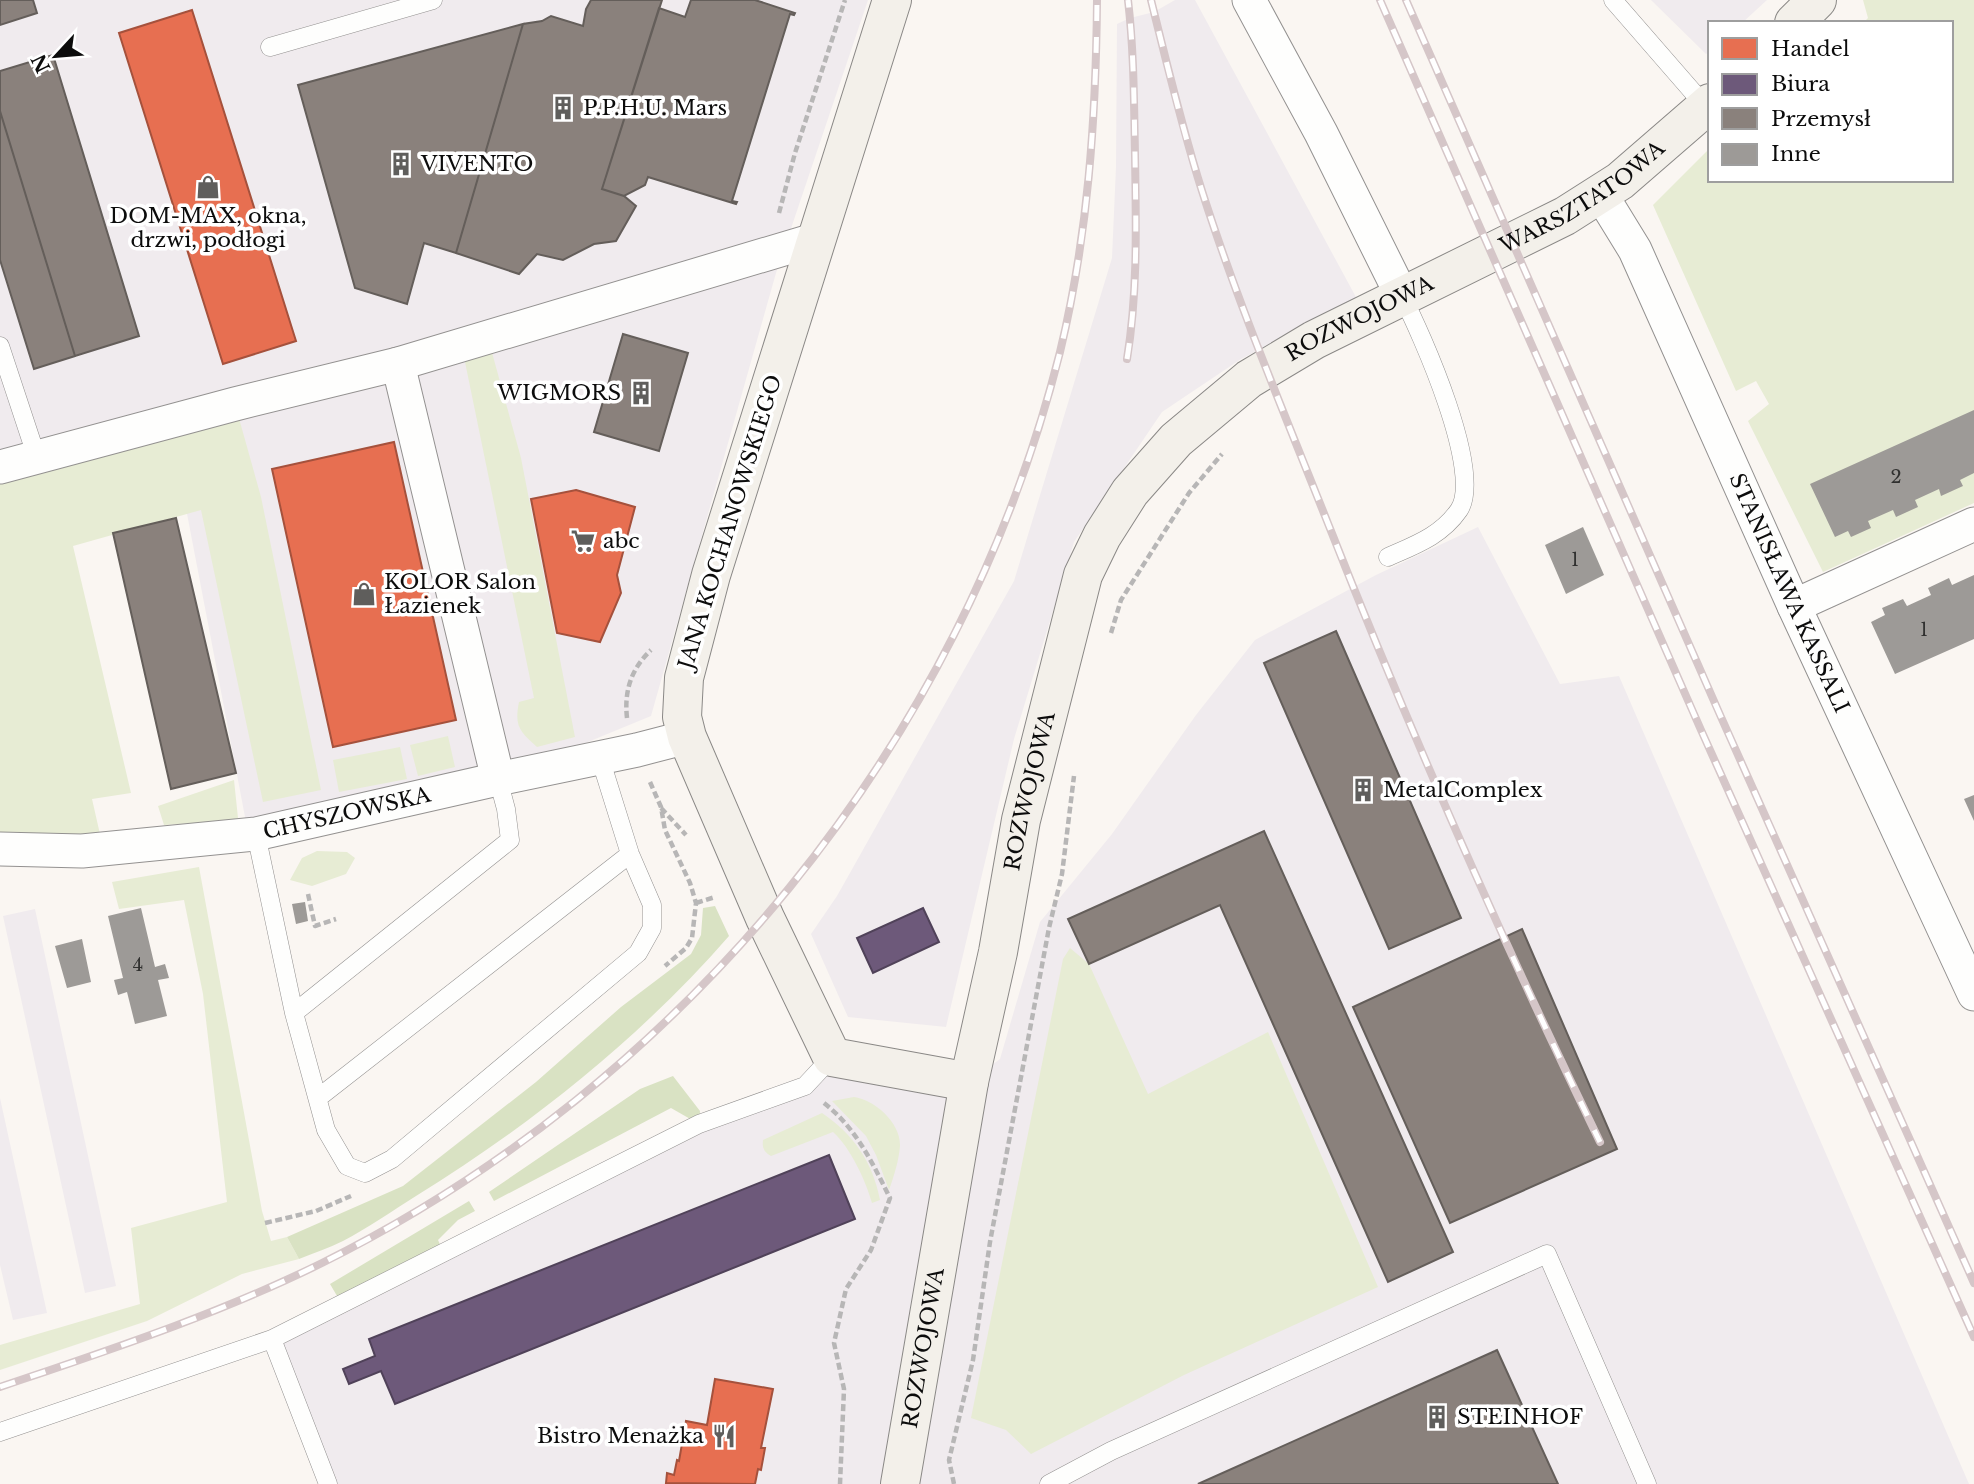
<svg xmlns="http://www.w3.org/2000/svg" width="1974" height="1484" font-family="'Libre Baskerville',serif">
	<rect width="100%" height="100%" fill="#faf6f2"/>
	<path fill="#f0ebee" d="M0,0h868l-92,273 -125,443 -153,63 -252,43 -71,-371 -175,50z
		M1175,0h20l162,299 -116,60 -79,53 -88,130 -60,197 -68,288 -98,-10 -37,-83 26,-38 177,-315 98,-323 4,-91 1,-143 13,-6 24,-6z
		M1651,0h116l-25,23h-32v28l-4,3z
		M1478,527l82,157 59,-8 350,808h-1641l-56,-144 427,-216 106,-38 27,-29 137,25 31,-23 40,-137 72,-88 84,-119 59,-75 121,-65z
		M35,909l81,377 -31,7 -82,-377z
		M0,1098l47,215 -34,7 -13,-55z"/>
	<path fill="#e7ecd4" d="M1863,0h111v503l-151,69 -75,-151 21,-17 -13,-23 -20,10 -83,-186 57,-57v32h241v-157h-88l5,-5z
		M488,338l33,120 54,279 -38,10c-17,-16 -23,-20 -18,-45l15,-4 -69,-336 14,-22z
		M235,404l26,93 60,293 -58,12 -62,-292 -128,36 58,247 -39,6 10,44 -102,2v-378z
		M448,736l7,31 -37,9 -8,-31z
		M400,747l7,32 -68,13 -6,-32z
		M234,780l4,38 -11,3 -63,4 -6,-19z
		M317,851l30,1 8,6 -9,16 -34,12 -22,-6 12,-22z
		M199,867l63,344 9,30 16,-4 12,22 -57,15 -95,47 -147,49v-25l140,-41 -9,-76 96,-26 -24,-208 -19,-94 -65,9 -7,-27z
		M1070,948l19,16 59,130 120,-62 110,255 -194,88 -153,79 -25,-24 -35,-12 92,-459z
		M854,1097c21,3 47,26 46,49 -1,14 -6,30 -11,44l-13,-35 -10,-19 -34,-35z
		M822,1113c31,21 51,49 58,87l-8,3c-6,-22 -22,-56 -39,-71l-62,24c-7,-4 -9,-8 -8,-16z"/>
	<path fill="#d9e2c3" d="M715,906l14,30c-89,102 -198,189 -313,260 -24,15 -48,32 -73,45 -14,7 -30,12 -44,18l-12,-22 116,-51 133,-104 85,-75 70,-53 10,-19 2,-27z
		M673,1076l27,35 -1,13 -28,-16 -177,93 -5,-9 151,-103z
		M469,1201l6,10 -17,9 -20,20 6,13 -104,48 -10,-17z"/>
	<path fill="#e76f51" stroke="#a5513c" stroke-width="2" d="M192,10l104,331 -73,23 -104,-331z
		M394,442l62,278 -123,27 -61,-278z
		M576,490l59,17 -18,68 4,18 -21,49 -43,-9 -26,-134z
		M715,1379l58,10 -12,59h4l-4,22 -3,-1 -3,15 -89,-1 1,-10 7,2 3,-15 2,1 7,-40 21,4z"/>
	<path fill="#6d597a" stroke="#504259" stroke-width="2" d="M923,908l16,34 -66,31 -16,-35z
		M829,1155l26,64 -460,185 -14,-33 -32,13 -6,-15 32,-13 -6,-17z"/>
	<path fill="#8a817c" stroke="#645e5a" stroke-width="2" d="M0,0h33l4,13 -37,12z
		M591,0h71l-60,189 22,7 12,10 -20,35 -22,3 -31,16 -26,-6 -18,20 -63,-21 67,-229 19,-3 9,-5 32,10 3,-17z
		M691,0h64l40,13 -1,2 -4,-1 -58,187 5,1 -1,2 -88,-27 -3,8 -21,11 -22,-7 57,-181 26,9z
		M523,24l-67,229 -32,-10 -17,61 -52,-16 -57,-203z
		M53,55l86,281 -64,20 -75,-245v-40z
		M0,111l75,245 -41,13 -34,-109z
		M623,334l65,19 -29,98 -65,-19z
		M176,518l60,255 -65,16 -58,-256z
		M1336,631l125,287 -72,31 -125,-286z
		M1264,831l189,421 -65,30 -168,-377 -131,59 -21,-45z
		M1522,929l95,220 -167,74 -97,-216z
		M1497,1350l61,134h-360l297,-133z"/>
	<path fill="#9d9a97" d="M1974,410v63l-14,7 3,6 -22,10 -2,-7 -24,11 3,7 -22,10 -3,-7 -25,11 3,7 -20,9 -3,-6 -13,6 -25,-53z
		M1583,527l21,48 -38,19 -21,-49z
		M1974,575v64l-79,35 -24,-52 14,-7 -3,-7 21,-9 4,7 24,-11 -3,-7 21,-10 3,7z
		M1974,795v26l-10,-22z
		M305,902l3,19 -12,3 -4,-20z
		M141,908l14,59 10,-3 4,14 -11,2 9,36 -32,8 -8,-32 -9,3 -4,-15 9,-2 -15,-62z
		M82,939l9,43 -24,6 -12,-42z"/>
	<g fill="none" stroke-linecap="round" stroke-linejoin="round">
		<g stroke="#939190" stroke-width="19">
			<path id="lane" d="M1613,0l93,107
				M270,47l163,-47
				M0,346l37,112
				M1388,557c27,-12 53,-21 71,-47 25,-37 -38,-177 -57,-214
				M256,834l38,179 32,117 21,36 18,7 27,-14 246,-206 14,-25v-23l-22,-51 -30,-96
				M294,1013l216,-173 -4,-31 -8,-30
				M318,1098l312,-244
				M272,1339l56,145
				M0,1432l272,-93 427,-215 106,-38 27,-29
				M1049,1484l62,-33 436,-197 100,230"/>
		</g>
		<g stroke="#939190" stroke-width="35">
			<g id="street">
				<path d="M1249,0l72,133 81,163"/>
				<path id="s1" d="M1600,193l35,57 159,356 180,388"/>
				<path d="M398,364l100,415"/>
				<path d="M0,467l235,-63 163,-40 419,-125"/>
				<path d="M1794,606l180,-82"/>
				<path id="s2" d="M0,849l82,2 174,-17 242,-55 139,-29 50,-13"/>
			</g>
		</g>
		<g stroke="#8a8886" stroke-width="40">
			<g id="secondary">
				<path d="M892,0l-181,575 -27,103 -2,39 5,20 78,181 67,139 137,25"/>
				<path d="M1794,23l23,-23"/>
				<path id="s3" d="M900,1484l69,-402 29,-130 23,-132 62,-245 19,-39 28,-44 46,-52 73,-61 65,-39 251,-124 55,-35 90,-78"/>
			</g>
		</g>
		<path stroke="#b7b6b6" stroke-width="4.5" stroke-dasharray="7 3.5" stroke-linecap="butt" d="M779,213l16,-60 50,-153
			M1111,633l10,-33 68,-107 33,-39
			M627,718c-3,-27 4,-49 24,-68
			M650,782l11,25 4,23 25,53 6,20 -4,35 -6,10 -21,18
			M661,808l25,27
			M308,894l7,32 21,-7
			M696,903l19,-6
			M824,1103c32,25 48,59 66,95l-19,52 -25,39 -12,54 10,46 -4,95
			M265,1223l51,-12 35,-15
			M954,1484l-5,-24 24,-100 17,-118 59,-314 13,-54 12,-98"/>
		<use href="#lane" stroke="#fefefd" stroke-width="18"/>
		<use href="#street" stroke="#fefefd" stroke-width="33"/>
		<use href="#secondary" stroke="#f3f0ea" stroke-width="38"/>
		<g stroke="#d5c6c8" stroke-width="8">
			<path id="rail" d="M1151,0c16,64 31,128 51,191 36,113 83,224 127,335 82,208 173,414 271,616
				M1380,0l321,730 273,607
				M1406,0l315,717 253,566
				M1127,359c11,-68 9,-136 8,-204 -1,-51 -1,-104 -7,-155
				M0,1387c109,-37 219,-73 322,-124 361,-179 640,-519 738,-911 28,-116 36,-233 37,-352"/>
		</g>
		<use href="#rail" stroke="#fff" stroke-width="5" stroke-dasharray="16" stroke-linecap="butt"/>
	</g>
	<defs>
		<g id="building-bare" transform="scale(1.89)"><path d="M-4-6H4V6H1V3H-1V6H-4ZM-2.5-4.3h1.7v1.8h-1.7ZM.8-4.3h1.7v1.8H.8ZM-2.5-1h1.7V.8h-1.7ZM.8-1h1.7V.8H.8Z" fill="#5f5e5c" stroke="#fff" stroke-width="2.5" paint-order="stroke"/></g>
		<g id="shop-bare" transform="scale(1.89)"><path d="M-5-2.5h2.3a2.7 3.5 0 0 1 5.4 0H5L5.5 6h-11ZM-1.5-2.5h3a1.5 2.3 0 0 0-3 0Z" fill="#5f5e5c" stroke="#fff" stroke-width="2.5" paint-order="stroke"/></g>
		<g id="supermarket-bare" transform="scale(1.89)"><path d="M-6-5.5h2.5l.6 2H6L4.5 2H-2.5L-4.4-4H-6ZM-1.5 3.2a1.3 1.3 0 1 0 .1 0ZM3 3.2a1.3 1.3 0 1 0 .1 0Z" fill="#5f5e5c" stroke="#fff" stroke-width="2.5" paint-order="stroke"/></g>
		<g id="restaurant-bare" transform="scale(1.89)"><path d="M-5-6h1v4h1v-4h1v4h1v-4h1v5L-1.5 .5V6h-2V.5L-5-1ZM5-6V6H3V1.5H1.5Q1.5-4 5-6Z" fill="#5f5e5c" stroke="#fff" stroke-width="2.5" paint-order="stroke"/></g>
	</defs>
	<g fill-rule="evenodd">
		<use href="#building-bare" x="563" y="108"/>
		<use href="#building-bare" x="401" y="164"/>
		<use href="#shop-bare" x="208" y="187"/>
		<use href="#building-bare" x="641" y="393"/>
		<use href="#supermarket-bare" x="583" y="541"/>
		<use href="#shop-bare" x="364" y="594"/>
		<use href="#building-bare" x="1363" y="790"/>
		<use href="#building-bare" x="1437" y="1417"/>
		<use href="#restaurant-bare" x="724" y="1436"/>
	</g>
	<g text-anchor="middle" stroke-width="7" stroke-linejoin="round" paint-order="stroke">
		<g font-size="18" fill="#30302f">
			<text x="1896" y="483">2</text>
			<text x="1575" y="566">1</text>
			<text x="1924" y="636">1</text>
			<text x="138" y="971">4</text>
		</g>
		<g font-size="21" fill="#0c0c0c" stroke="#fff" text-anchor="start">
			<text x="583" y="115">P.P.H.U. Mars</text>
			<text x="421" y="171">VIVENTO</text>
			<text x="208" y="223" text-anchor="middle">DOM-MAX, okna,<tspan x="208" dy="24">drzwi, podłogi</tspan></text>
			<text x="621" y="400" text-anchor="end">WIGMORS</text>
			<text x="603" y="548">abc</text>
			<text x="384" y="589">KOLOR Salon<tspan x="384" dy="24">Łazienek</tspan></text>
			<text x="1383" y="797">MetalComplex</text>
			<text x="1457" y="1424">STEINHOF</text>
			<text x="704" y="1443" text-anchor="end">Bistro Menażka</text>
		</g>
		<g font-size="21" fill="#0c0c0c" stroke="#fff">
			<text dy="7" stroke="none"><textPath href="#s3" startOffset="1568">WARSZTATOWA</textPath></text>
			<text dy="7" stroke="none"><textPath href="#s3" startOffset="1314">ROZWOJOWA</textPath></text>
			<text transform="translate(730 522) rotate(-73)" y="7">JANA KOCHANOWSKIEGO</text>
			<text dy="7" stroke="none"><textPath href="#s1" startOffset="443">STANISŁAWA KASSALI</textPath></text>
			<text dy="7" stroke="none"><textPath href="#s3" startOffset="705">ROZWOJOWA</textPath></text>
			<text dy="7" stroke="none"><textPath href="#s2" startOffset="350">CHYSZOWSKA</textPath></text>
			<text dy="7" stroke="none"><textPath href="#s3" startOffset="138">ROZWOJOWA</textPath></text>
		</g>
	</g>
	<rect x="1708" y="21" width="245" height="161" fill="#ffffff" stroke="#9e9e9e" stroke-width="2"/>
	<rect x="1722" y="38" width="35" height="21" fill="#e76f51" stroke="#9e9e9e" stroke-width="2"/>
	<text x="1771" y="56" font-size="21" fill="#0c0c0c">Handel</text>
	<rect x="1722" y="74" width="35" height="21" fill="#6d597a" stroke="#9e9e9e" stroke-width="2"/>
	<text x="1771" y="91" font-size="21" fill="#0c0c0c">Biura</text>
	<rect x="1722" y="108" width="35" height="21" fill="#8a817c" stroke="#9e9e9e" stroke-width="2"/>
	<text x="1771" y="126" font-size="21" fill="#0c0c0c">Przemysł</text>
	<rect x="1722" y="144" width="35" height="21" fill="#9d9a97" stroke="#9e9e9e" stroke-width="2"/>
	<text x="1771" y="161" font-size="21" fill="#0c0c0c">Inne</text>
	<g transform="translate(56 56) rotate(244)" stroke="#ffffff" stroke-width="5" paint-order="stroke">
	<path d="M0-5L12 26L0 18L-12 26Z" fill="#0c0c0c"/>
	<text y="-10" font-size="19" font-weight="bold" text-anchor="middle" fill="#0c0c0c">N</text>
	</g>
</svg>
